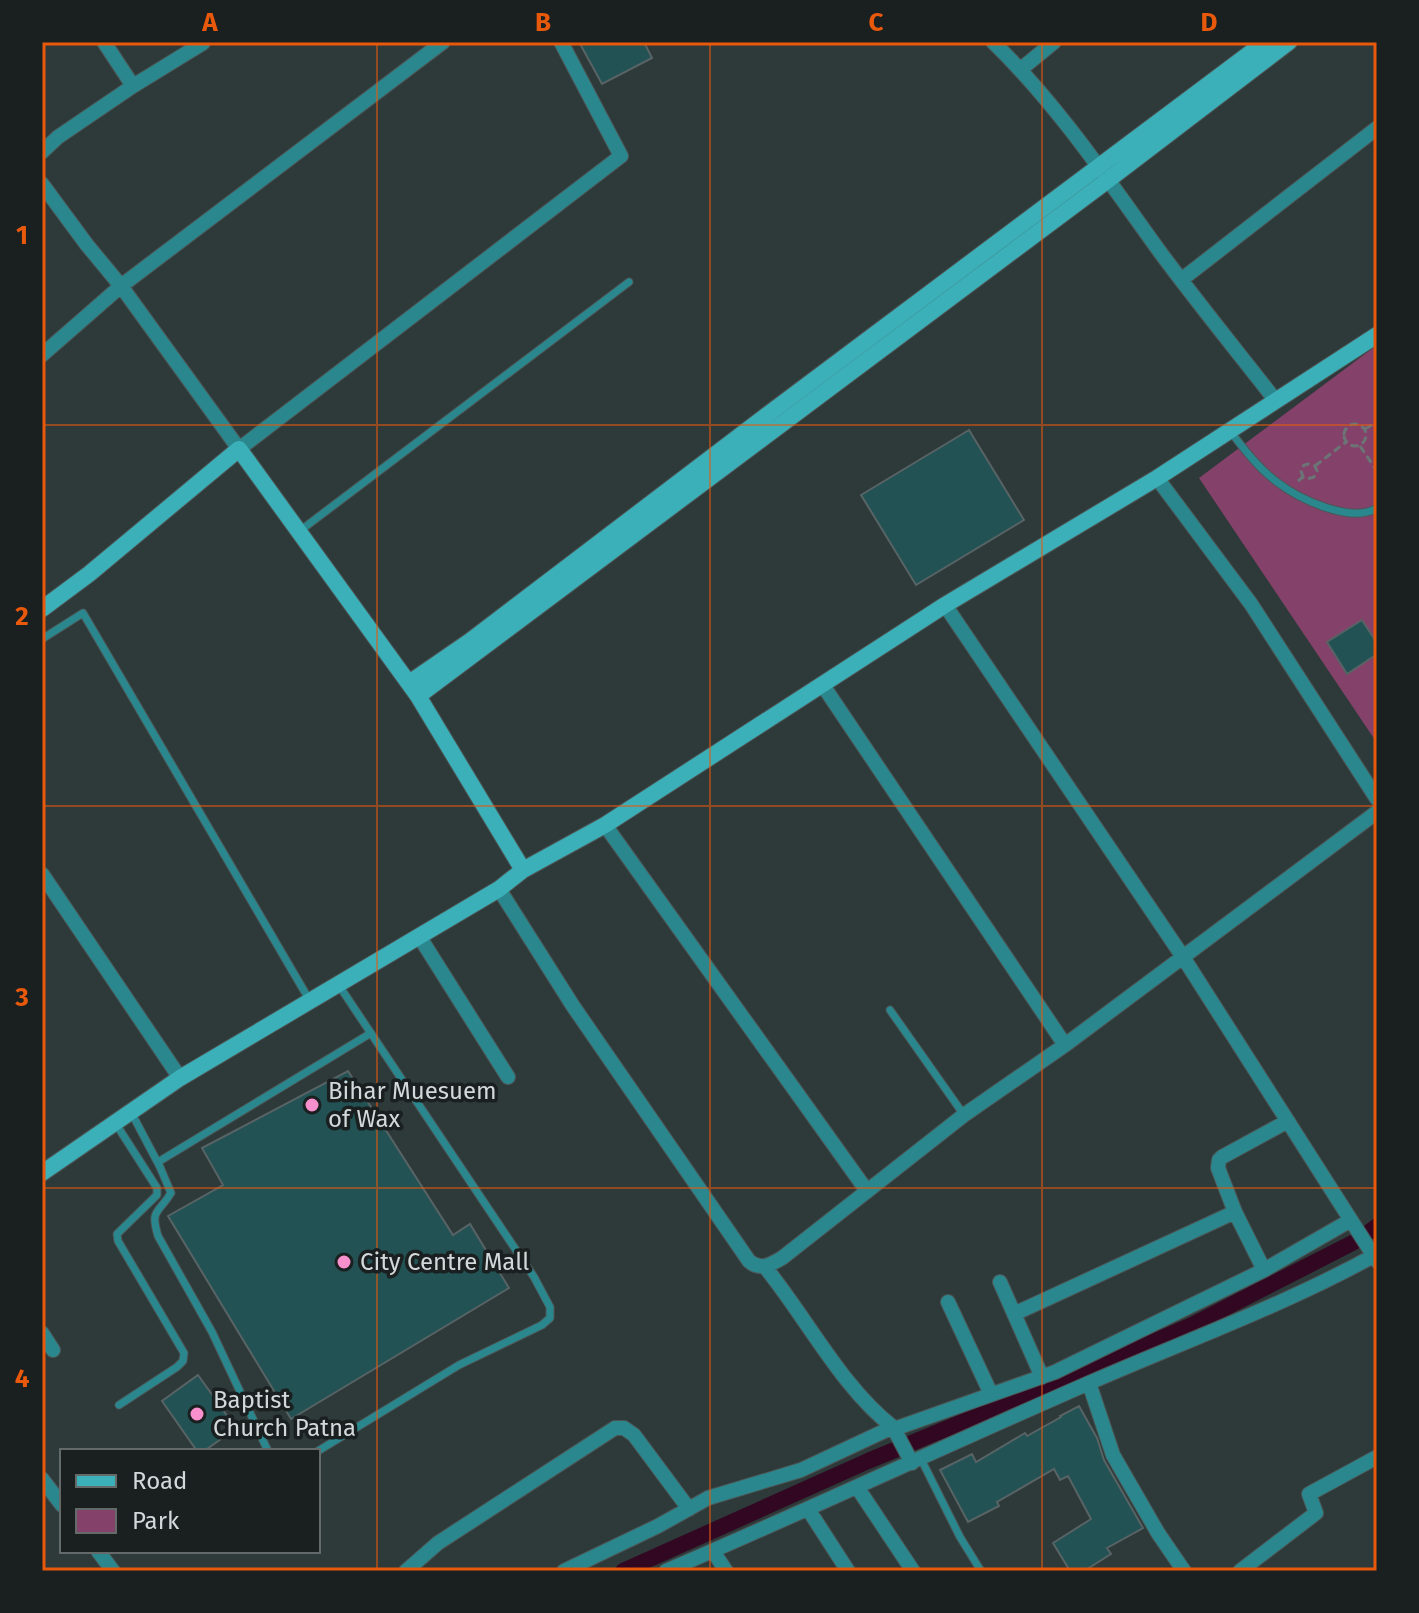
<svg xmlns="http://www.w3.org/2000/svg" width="1419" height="1613" font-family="'Fira Sans',sans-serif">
	<rect width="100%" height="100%" fill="#2e3939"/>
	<path fill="#84426a" d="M1377,345v398l-178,-265z"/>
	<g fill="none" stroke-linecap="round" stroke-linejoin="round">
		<path stroke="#310722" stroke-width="16" d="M623,1571l245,-110 194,-80 130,-56 168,-86 17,-13"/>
	</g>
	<path fill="#235255" stroke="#576364" stroke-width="2" d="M579,42h65l8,16 -50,26z
		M969,430l55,90 -108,65 -55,-90z
		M1362,620l15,23v11l-30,20 -20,-32z
		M348,1071l105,164 17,-11 39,64 -218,131 -123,-203 55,-31 -21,-37z
		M198,1375l30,42 -15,11 8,11 -17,12h-7l-35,-50z
		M1079,1406l18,32 7,22 39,68 -36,20 4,6 -27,17h-14l-17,-28 38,-24 -23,-43 -8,4 -6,-11 -57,33 2,4 -31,16 -28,-52 32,-16 4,8 49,-29 2,3 34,-19 -1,-1z"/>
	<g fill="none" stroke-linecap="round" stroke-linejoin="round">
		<g stroke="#4c5656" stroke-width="9">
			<path id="lane" d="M1230,431c14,18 28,37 47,51 22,17 74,42 100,26
				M301,530l328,-248
				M42,639l41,-26 227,388
				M890,1010l74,105
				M131,1112l29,55 11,26c-13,21 -21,16 -13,43l54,96 56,119
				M116,1124l41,64v7l-40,39 1,7 66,112 -1,8 -6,6 -58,38
				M158,1162l213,-129
				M318,1451l141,-86 83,-40 8,-7v-11l-16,-30 -196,-293
				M921,1459l39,78 21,34"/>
		</g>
		<g stroke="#4c5656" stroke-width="16">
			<path id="street" d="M443,42l-322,244 118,163 382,-293 -60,-114
				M993,42c64,62 115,138 167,210 37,50 77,99 116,149
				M1021,69l33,-27
				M133,86l70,-43
				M42,152l16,-15 75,-51 -29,-44
				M42,184l45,61 34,41 -79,69
				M1181,280l196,-152
				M1157,478l94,126 126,195
				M945,605l238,352 194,304
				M822,684l243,361
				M605,825l262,366
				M42,874l138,204
				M499,889l74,117 176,255c11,10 21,4 33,-3l182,-143 101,-70 312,-233
				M419,936l89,141
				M1264,1270l-29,-58 -17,-44 1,-8 3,-3 66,-36
				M1000,1282l42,95
				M948,1302l43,92
				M1014,1314l221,-102
				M42,1333l11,17
				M1089,1383l24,72 45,78 26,38
				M893,1427l19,36
				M894,1429l161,-57 209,-102 87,-50
				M42,1479l20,26
				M857,1487l56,84
				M808,1509l40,62
				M98,1551l15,20
				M713,1551l13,20
				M406,1571l32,-28 177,-115h9l10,7 55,74
				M564,1571l94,-45 50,-28 93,-28 92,-43c-51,-39 -87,-110 -128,-160
				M666,1571c142,-61 281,-126 423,-188 96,-42 196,-78 288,-129
				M1240,1571l76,-58 -7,-19 68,-37"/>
		</g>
		<g stroke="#4c5656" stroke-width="18">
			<path id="secondary" d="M42,609l47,-35 150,-125 179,247 105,174
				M409,683l61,-42 301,-229 494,-370
				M418,696l690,-516 181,-138
				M42,1173l138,-95 319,-189 24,-19 82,-45 340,-220 212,-127 220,-143"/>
		</g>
		<path stroke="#6c7576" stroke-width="3" stroke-dasharray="8 4" stroke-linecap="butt" d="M1344 435a11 11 0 1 1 22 0a11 11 0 1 1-22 0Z
			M1365,429l12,-7
			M1360,446l17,25
			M1315,466l31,-24
			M1298,481l5,-4 4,2 7,-2 3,-6 -2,-5 -6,-2 -5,1 -3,6 2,6"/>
		<use href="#lane" stroke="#2b878e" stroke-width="7"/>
		<use href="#street" stroke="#2b878e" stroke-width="14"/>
		<use href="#secondary" stroke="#3cb0b9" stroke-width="16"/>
	</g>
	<path fill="none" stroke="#e8590c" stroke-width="2" stroke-opacity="0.55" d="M377,42v1529M710,42v1529M1042,42v1529M42,425h1335M42,806h1335M42,1188h1335"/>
	<g fill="#f790cd" stroke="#1a1f1f" stroke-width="3">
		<circle cx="312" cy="1105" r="8"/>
		<circle cx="344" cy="1262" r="8"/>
		<circle cx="197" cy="1414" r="8"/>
	</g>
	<g text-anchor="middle" stroke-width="7" stroke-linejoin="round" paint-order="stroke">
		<g font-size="24" fill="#d3d9da" stroke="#1a1f1f" text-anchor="start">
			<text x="328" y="1099">Bihar Muesuem<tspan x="328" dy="28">of Wax</tspan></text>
			<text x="360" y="1270">City Centre Mall</text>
			<text x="213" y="1408">Baptist<tspan x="213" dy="28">Church Patna</tspan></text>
		</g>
	</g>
	<rect width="1419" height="1613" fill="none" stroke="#1a1f1f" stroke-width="88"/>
	<rect x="60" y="1449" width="260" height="104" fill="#1a1f1f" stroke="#64696a" stroke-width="2"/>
	<rect x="76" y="1475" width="40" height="12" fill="#3cb0b9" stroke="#64696a" stroke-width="2"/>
	<text x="132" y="1489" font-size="24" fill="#d3d9da">Road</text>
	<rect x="76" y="1509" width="40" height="24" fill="#84426a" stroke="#64696a" stroke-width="2"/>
	<text x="132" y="1529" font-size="24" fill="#d3d9da">Park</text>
	<rect x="44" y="44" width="1331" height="1525" fill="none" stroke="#e8590c" stroke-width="3"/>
	<g font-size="26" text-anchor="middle" font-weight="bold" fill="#e8590c">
		<text x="210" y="31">A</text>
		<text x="543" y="31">B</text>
		<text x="876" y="31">C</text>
		<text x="1209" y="31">D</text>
		<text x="22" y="244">1</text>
		<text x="22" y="625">2</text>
		<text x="22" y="1006">3</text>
		<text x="22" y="1387">4</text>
	</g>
</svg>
